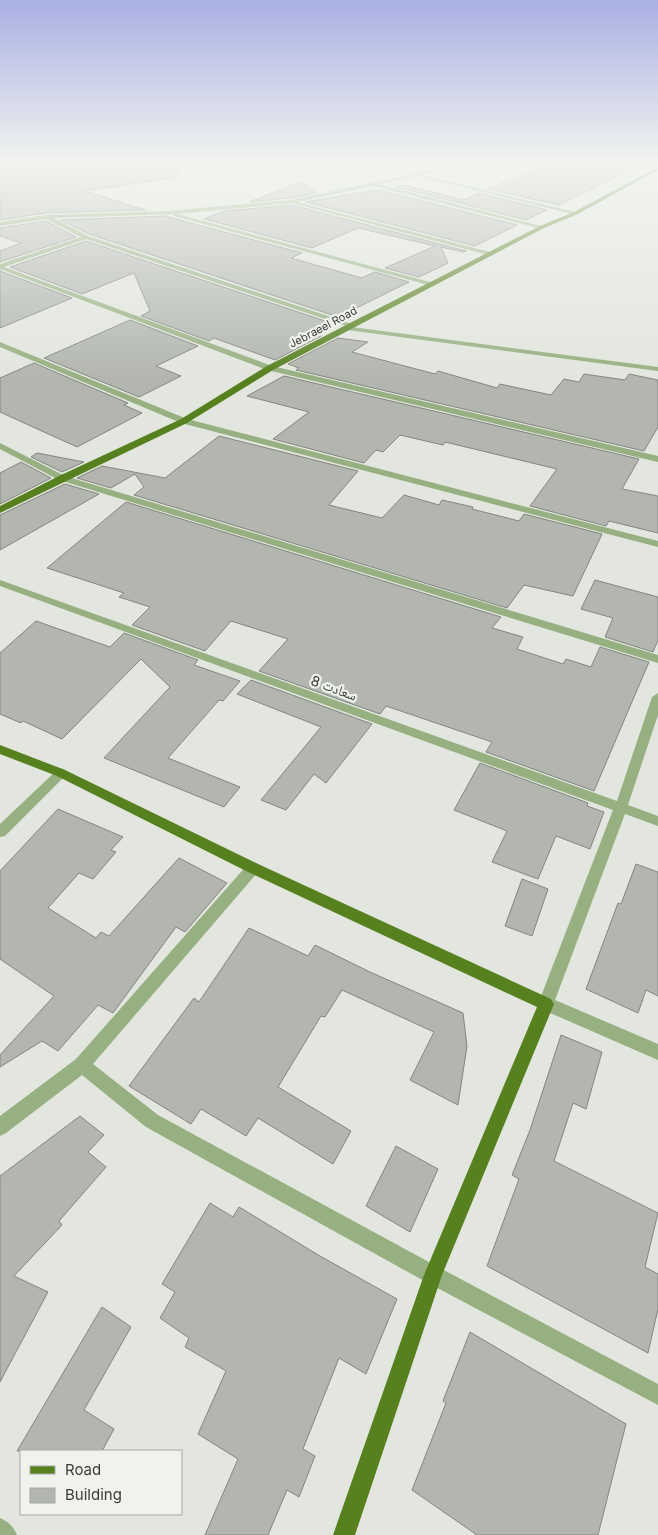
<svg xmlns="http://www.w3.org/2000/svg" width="658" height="1535" font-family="Inter,'Noto Naskh Arabic',sans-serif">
	<rect width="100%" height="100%" fill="#e2e6de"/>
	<path fill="#b2b6af" stroke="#83867f" d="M0,163h177l1,14 -93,14 60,19 -99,3 -46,7z
		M552,163h93l-86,42 -71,-16z
		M300,182l16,11 -26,5 -41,4z
		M405,185l58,15 16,-7 68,17 -21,10 -129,-33z
		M375,190h5l137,35 -42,21 -170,-44z
		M292,205l174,46 -3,1 -22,-5 7,16 -29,14 -34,-9 50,-22 -77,-18 -46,20 -108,-29 20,-8z
		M165,216l137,37 -11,5 71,20 13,-6 34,10 -71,35 -249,-83 -29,-14z
		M46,221l30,16 -76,25v-11l21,-8 -21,-7v-8z
		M86,241l242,81 -25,12 18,2 -46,24 -61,-22 -5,3 -68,-25 9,-5 -16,-38 -52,21 -72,-27z
		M0,271l72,27 -72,30z
		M130,320l68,26 -42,20 25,10 -42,21 -95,-39z
		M338,338l30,4 -16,10 83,22 3,-3 59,17 3,-4 51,11 13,-16 15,3 5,-8 41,6 4,-6 29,6v47l-14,24 -348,-81 3,-2 -11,-4z
		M34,363l94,40 -4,2 18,8 -65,34 -77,-35v-34z
		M284,376l355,83 -17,30 36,7v37l-49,-12 -3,5 -76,-20 27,-37 -112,-27 -2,3 -43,-10 -17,17 -7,-2 -12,13 -91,-24 36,-27 -62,-16z
		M219,436l139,35 -29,34 53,13 22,-23 35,10 3,-5 31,7 -1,2 47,12 5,-7 78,20 -29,62 -49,-11 -17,23 -373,-113 10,-8 -9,-13 -24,14 -34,-10 25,-12 63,12z
		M37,453l47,9 -22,10 -31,-15z
		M21,462l30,16 -51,26v-31z
		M65,484l34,10 -99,56v-35z
		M126,502l375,115 -9,11 31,9 -6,12 46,15 3,-5 25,8 9,-20 49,15 -55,129 -108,-39 6,-10 -106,-36 -6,8 -121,-43 29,-32 -57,-18 -26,30 -73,-26 18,-18 -31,-10 5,-4 -77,-25z
		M595,580l63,17v43l-5,12 -48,-15 8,-19 -32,-9z
		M36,621l74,26 14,-14 74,27 -4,5 46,16 -17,20 -4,-1 -51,58 72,29 -16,20 -120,-49 66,-71 -29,-28 -79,80 -39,-18 -2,2 -21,-9v-61z
		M251,680l121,44 -46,59 -12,-9 -28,36 -25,-10 60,-73 -84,-33z
		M480,763l108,40 -1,3 17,6 -14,37 -34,-13 -18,43 -46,-17 15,-31 -53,-21z
		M58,809l65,28 -12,13 5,2 -23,27 -14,-6 -31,35 48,30 5,-6 8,4 70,-78 48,25 -42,49 -9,-5 -63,86 -15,-8 -40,46 -16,-10 -42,26v-12l54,-59 -54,-37v-88z
		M636,864l22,8v124l-12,-6 -8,23 -52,-24 32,-86 3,1z
		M522,879l26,10 -16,47 -27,-10z
		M249,928l59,28 7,-11 55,27 93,41 4,33 -9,59 -48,-25 24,-48 -92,-42 -17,27 -4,-1 -43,71 73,44 -18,33 -75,-46 -12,18 -45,-27 -10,15 -62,-38 65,-88 5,4z
		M561,1035l41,17 -16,57 -13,-6 -19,58 104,52 -13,54 13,7v35l-10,44 -161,-87 32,-87 -7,-4 18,-45z
		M80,1116l24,19 -16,17 18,15 -47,54 3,4 -48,51 34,16 -48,90v-206z
		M396,1146l42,23 -28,63 -44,-26z
		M210,1203l23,14 6,-10 81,49 77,43 -31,75 -27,-16 -36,91 12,7 -16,41 -12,-7 -19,45h-63l33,-76 -40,-25 28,-63 -41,-24 4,-9 -29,-20 15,-26 -13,-8z
		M102,1307l29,20 -47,83 30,19 -12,22h-85z
		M470,1332l156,92 -28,111h-121l-65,-45 34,-87 -3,-2z"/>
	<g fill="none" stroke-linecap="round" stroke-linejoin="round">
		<path fill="#97b081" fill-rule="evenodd" d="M467,163h7l-52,12 157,38 -3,2 -158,-39 -39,8 166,43 -3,2 -169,-43 -76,16 197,51 -2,3 -200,-53 -115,11 257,69v2l-2,1 -258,-70v-2l-121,4 35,18 264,88v3l306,40v4l-311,-41 -3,-2 2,-2 -260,-87 -82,28 268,99 386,90v6l-391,-92 -267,-101v-5l81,-27 -35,-18 -46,7v-4l46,-7 121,-4 123,-11z
			M0,342l187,77 471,122v6l-477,-124 -181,-76z
			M0,443l65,33 593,179v8l-599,-183 -59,-31z
			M0,580l617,221 35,-104 6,-4v22l-30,90 30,11v10l-33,-12 -70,186 103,44v16l-117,-51 -3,-5 75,-194 -613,-224z
			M61,768l4,2 2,3 -2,3 -60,60 -5,1v-13l57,-54z
			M253,862l5,2 2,4 -2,4 -165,192 65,51 282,153 218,116v21l-232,-123 -280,-155 -64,-52 -76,58 -6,3v-20l76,-57 172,-195z
			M0,1518c9,4 13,8 17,17h-17z"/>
		<path fill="#57811f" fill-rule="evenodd" d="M658,167v3l-80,44 -34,14 -271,142 -86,53 -187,90v-7l59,-30 122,-57 86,-53 81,-42 192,-98 34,-14z
			M0,745l65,25 193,94 293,135 3,5 -112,271 -87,260h-22l91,-260 113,-268 -289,-135 -191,-96 -57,-22z"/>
	</g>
	<linearGradient id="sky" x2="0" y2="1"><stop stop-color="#a9b0e3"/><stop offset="0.43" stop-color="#f2f4f0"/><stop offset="1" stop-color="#f2f4f0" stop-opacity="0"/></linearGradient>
	<rect width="658" height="378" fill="url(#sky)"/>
	<g text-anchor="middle" stroke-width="4.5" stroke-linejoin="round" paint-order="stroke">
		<g font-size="11" fill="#3b3c39" stroke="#eff3ec">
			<text transform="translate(323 327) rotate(-28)" y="4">Jebraeel Road</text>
		</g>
		<g font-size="14" fill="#3b3c39" stroke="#eff3ec">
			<text transform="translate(334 688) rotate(20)" y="5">سعادت 8</text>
		</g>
	</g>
	<rect x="20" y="1450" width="162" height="65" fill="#eff3ec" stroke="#a7aaa4"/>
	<rect x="30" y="1466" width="25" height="8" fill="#57811f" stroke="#a7aaa4"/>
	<text x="65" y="1475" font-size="15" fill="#3b3c39">Road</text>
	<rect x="30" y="1488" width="25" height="15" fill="#b2b6af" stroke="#a7aaa4"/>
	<text x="65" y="1500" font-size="15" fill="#3b3c39">Building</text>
</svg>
